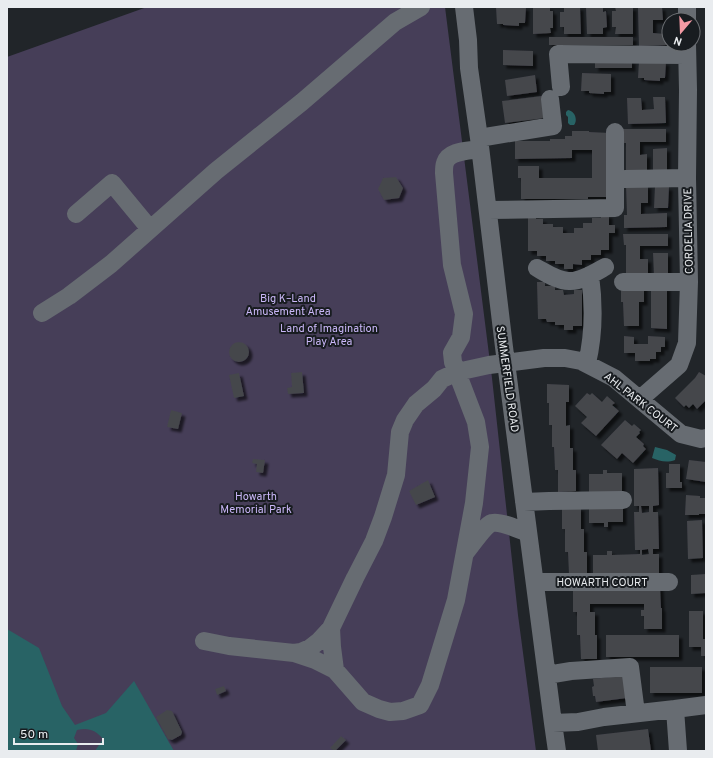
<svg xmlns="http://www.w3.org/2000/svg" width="713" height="758" font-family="Overpass,sans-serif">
	<defs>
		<filter id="shadow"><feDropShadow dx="3.5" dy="3.5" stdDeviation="1" flood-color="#0009"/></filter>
	</defs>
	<rect width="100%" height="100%" fill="#212529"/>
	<path fill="#463e58" d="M147,7h298l47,371 26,237 18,136h-529v-694z"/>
	<path fill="#286365" d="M568,110c7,1 10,10 6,15h-4l-2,-2v-6l-2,-2v-3z
		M655,447l12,3 9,5 -1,5c-8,3 -16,1 -23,-2z
		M7,629l32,19 23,58 13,19 31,-12 28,-32 40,70h-79l8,-12c-7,-9 -15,-12 -26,-9l-3,8 4,6 -2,7h-69z"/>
	<path fill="#45464c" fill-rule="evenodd" filter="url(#shadow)" d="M496,7h30l-1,16h-6v3l-16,-1v-1h-6z
		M533,7h17v4h3v17h-3l1,5 -18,1z
		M564,7h16l1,27h-17v-7h-4v-15h4z
		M586,7h17v5l3,-1 1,16 -4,1v6h-16z
		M615,7h18v27h-18l1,-7h-4v-16h4z
		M662,7l1,13h-10v13l12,1 1,11 -27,1 -1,-38z
		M549,37h84v8h-84z
		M503,50l30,1v15l-30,-1z
		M595,60h37v8h-37z
		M639,61l27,1 -1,16h-5v3l-16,-1v-2h-6z
		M582,73l29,1v18h-7v2l-15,-1v-2h-8z
		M535,75l2,17 -30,4 -2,-16z
		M542,96l3,22 -40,5 -3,-22z
		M653,97h12l1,26 -38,1 -1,-26h14l1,12 12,-1z
		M623,129h43v13h-26v13l7,-1v18h-21v-29h-3z
		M572,131h17v1l21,1 -2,64h-20v2h-67v-21h-3v-12h21v12h53v-28h-20v8l-57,1v-18h35v-2h15v-3h7z
		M667,148v22l-14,1v-22z
		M396,177l7,11 -4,10 -15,2 -6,-11 5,-11z
		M626,185h22v18h-7v11l26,-1v14l-43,1v-13h3z
		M655,186l14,1 -1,21h-14z
		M528,214h8v5h7v5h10v3h10v6h11v-5h9v-5h9v-5h9v-4l8,1v10h6v8h-6v17h-8v5h-10v5h-9v5l-9,-1v5h-9v-5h-9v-3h-9v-5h-9v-5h-9z
		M623,234h45v12h-28v13h8v18h-22v-32h-2z
		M653,253h15v22h-14z
		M537,282h8v4h10v4h8l1,5 10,-1v-4h8v36h-9v4h-9v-5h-9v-3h-8l-1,-3h-8z
		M621,286h23v16h-5v24h-15l-1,-24h-2z
		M651,287h16v42l-16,-1z
		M624,336l10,1v7h14v-8l17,1v10h-4v5h-5v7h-6v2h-15v-8h-11z
		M229 352a10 10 0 1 1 20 0a10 10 0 1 1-20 0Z
		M302,372l2,21 -16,1 -1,-6 5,-1 -1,-14z
		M699,372l7,4v24l-9,9 -4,-5 -4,4 -3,-3 -2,2 -9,-9 20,-20z
		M239,373l5,23 -10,2 -5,-23z
		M547,384l22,1v17h-3v24l4,-1v23h3v22h3v21l-18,1v-22h-3l-1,-23h-2v-22h-3v-22h-2z
		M587,393l3,2 2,-2 10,9 5,-6 8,7 -3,2 7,6 -23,25 -15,-13 6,-6 -12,-11z
		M171,410l11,3 -4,16 -11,-2z
		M625,420l7,6 2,-2 7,6 -2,2 1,1 -4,4 8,7 -1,2 3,3 -13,14 -11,-10 -5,6 -16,-14z
		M253,459l12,1 -2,13 -7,-1 1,-8 -5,-1z
		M689,460l17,2v20l-20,-3z
		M669,464h11v18h2v6h-16v-15h3z
		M658,468l1,37 -6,1v6h5l1,37h-6v5h6v21l-66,1v-21h14v-4h5v4l28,-1v-4h-5l-1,-38h5v-6h-5v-37zM641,506h8v6l-7,1zM648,549l1,5 -7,1v-5z
		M603,470h4v3h15v20h-33v-19h14z
		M428,480l7,17 -19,8 -7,-14z
		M686,495l14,1v2h6v16h-7v1h-14z
		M623,503v19h-15v5h-4v-4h-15v-19z
		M581,507v22h3v23h3v22h-18l-1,-22h-3v-23h-3v-21z
		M702,520l1,38 -15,1 -1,-38z
		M706,574v19l-15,1v-19z
		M573,587h87l1,21h1v21h-18v-13h-3v-6h3v-6h-54v8h5v23h2v24h-16l-1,-24h-3v-23h-4z
		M689,611h14v28h3v17h-5v-9h-12z
		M606,635h73v22h-73z
		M650,667h52v26h-52z
		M625,675l2,23 -31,4 -1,-6h-2l-1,-9 2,-1 -1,-7z
		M224,686l2,5 -9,4 -2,-6z
		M167,710l5,1 10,21 -1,3 -9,5 -4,-1 -12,-22z
		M648,729l3,22h-53l-2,-16z
		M341,736l5,4 -11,11h-1l-4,-3z"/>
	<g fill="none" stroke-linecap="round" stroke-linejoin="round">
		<path stroke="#676c72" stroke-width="18" d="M464,7l4,33 1,28 10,70 25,209 49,376 4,28
			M687,20v-13
			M561,87l-3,-33 129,1
			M479,138l74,-12 -3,-27
			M625,179l62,-1
			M488,210l127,-2v-76
			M76,214l36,-31 38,46
			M537,268c9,5 21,13 32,13 11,1 27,-9 36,-14
			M623,282h66
			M42,313l27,-17 42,-32 105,-93 86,-69 93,-80 26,-15
			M587,363c7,-29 7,-58 3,-88
			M640,399l39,-34 8,-22 2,-61 -2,-104 1,-88 -1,-46
			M524,502l25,-1 74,-1
			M465,553c6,-7 20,-28 27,-30 9,-2 28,7 36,10
			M535,582h134
			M331,628l1,19 3,23
			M204,641l25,5 65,7 21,7 20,10 28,32 16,7 11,3 13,-1 17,-6 10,-20 26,-85 18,-97 6,-56 -4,-25 -23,-60 -1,-9 9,-16 3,-23 -12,-49 -8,-92c0,-3 0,-7 1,-10 4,-13 24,-12 35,-14
			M294,653l7,-1 9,-4 9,-7 12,-13 24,-50 19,-37 9,-24 13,-42 4,-43 5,-12 11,-16 18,-15 8,-10 15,-7 32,-7 55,-7h21l16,3 33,17 67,56 20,5 5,-1
			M547,675l24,-4 59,-4 6,46
			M675,709l31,-4
			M553,723l25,-1 26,-5 71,-8 3,42"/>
	</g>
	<g text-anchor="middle" stroke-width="4" stroke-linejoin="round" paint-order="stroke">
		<g font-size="11" fill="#e9ecef" stroke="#181c20">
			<text transform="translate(688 231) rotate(-91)" y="4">CORDELIA DRIVE</text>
			<text transform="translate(508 379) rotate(82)" y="4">SUMMERFIELD ROAD</text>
			<text transform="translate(641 402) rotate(38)" y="4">AHL PARK COURT</text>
			<text x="602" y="586">HOWARTH COURT</text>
		</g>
		<g font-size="11" fill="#cbb8f9" stroke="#181c20">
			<text x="288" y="302">Big K–Land<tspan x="288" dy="13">Amusement Area</tspan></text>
			<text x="329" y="332">Land of Imagination<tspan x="329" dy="13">Play Area</tspan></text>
			<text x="256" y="500">Howarth<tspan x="256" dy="13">Memorial Park</tspan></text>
		</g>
	</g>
	<rect width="713" height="758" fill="none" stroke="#e9ecef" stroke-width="16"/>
	<g transform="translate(681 32) rotate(199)"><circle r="19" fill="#181c20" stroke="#6c6f73"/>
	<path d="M0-3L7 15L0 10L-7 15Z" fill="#f49aa4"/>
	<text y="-6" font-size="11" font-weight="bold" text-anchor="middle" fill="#e9ecef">N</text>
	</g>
	<path d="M14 738v6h89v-6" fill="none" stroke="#e9ecef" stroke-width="2"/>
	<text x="20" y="738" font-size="12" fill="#e9ecef" stroke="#181c20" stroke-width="3" paint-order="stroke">50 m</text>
</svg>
